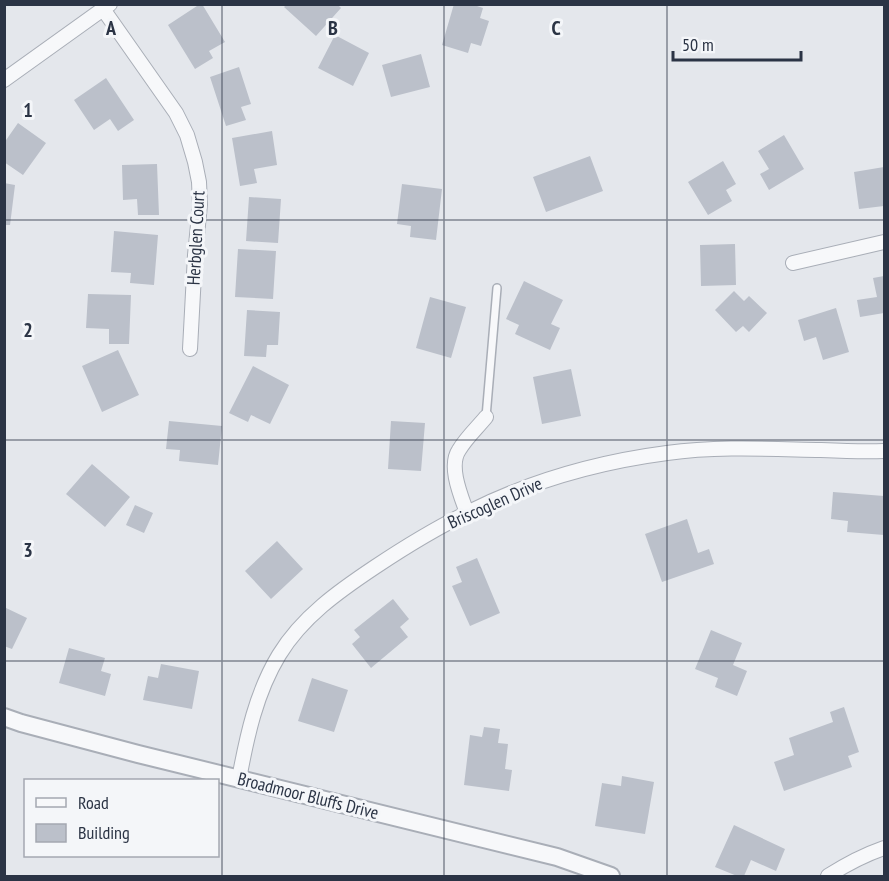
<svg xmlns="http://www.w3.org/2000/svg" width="889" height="881" font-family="'PT Sans Narrow',sans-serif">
	<rect width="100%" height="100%" fill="#e4e7ec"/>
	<path fill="#bbc0ca" d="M200,4h2l23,38 -16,9 4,7 -18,11 -27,-44z
		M287,4h50l4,4 -25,28 -32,-29z
		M454,4h17l12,4 -3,10 9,3 -8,25 -10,-3 -3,10 -26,-8z
		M335,35l34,18 -16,33 -35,-18z
		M421,54l9,33 -39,10 -9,-32z
		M239,67l12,37 -10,3 5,13 -20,6 -16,-49z
		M106,78l28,42 -16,11 -8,-12 -16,11 -20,-30z
		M18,123l28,20 -23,32 -19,-13v-19z
		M272,131l5,34 -23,4 3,14 -17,3 -8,-48z
		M784,135l20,34 -35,21 -9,-16 9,-5 -11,-18z
		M590,156l13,35 -57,21 -13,-35z
		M723,161l13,23 -10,6 6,11 -24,14 -20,-33z
		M157,164l2,51h-21l-1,-16 -14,1 -1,-35z
		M884,167v39l-25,3 -5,-37z
		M4,183l11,2 -5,40h-6z
		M402,184l40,5 -6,51 -26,-3 1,-11 -14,-2z
		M249,197l32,2 -3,44 -32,-2z
		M114,231l44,4 -4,50 -24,-2 1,-10 -20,-1z
		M735,244l1,41 -35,1 -1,-41z
		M238,249l38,2 -3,48 -38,-2z
		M884,276v37l-24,4 -3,-17 20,-3 -4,-19z
		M524,281l39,19 -12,24 9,4 -10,22 -35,-16 4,-9 -13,-6z
		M734,291l10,10 5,-5 18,17 -18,19 -6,-6 -7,6 -21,-22z
		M88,294l43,1 -2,49h-20v-15l-23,-1z
		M430,297l36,10 -15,51 -35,-10z
		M836,308l13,44 -26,8 -7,-23 -12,4 -6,-21z
		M247,310l33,2 -2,33h-11l-1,12 -22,-1z
		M118,350l21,45 -37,17 -20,-46z
		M253,366l36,19 -19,39 -19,-9 -3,7 -19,-9z
		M571,369l10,47 -39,8 -9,-47z
		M169,421l53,5 -4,39 -39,-4 1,-11 -14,-1z
		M391,421l34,2 -4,48 -33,-2z
		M92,464l38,33 -25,30 -39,-33z
		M833,492l51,4v39l-37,-3 1,-11 -17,-2z
		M135,505l18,8 -9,20 -18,-8z
		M687,519l11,34 11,-4 5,15 -52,18 -17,-48z
		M277,541l26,28 -32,30 -26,-28z
		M477,558l23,55 -30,13 -18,-40 10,-4 -6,-15z
		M393,599l16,20 -9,8 8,10 -37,31 -19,-24 8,-7 -6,-7z
		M4,607l23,11 -15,31 -8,-3z
		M711,630l31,13 -9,22 14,6 -10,25 -22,-9 3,-9 -23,-9z
		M69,648l36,10 -4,13 10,3 -6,22 -46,-13z
		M161,664l38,7 -7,38 -49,-9 5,-24 10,2z
		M312,678l36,12 -14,42 -36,-11z
		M844,707l15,45 -11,4 4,11 -68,24 -10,-29 20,-7 -5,-17 44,-16 -3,-10z
		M484,727l16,2 -2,14 10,1 -3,25 7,1 -3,21 -45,-6 6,-50 12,2z
		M622,776l32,6 -9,52 -50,-8 7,-43 19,3z
		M734,825l51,24 -9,22 -25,-11 -7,16h-7l-22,-9z"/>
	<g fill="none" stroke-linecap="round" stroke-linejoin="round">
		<g stroke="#a9aeb7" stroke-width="10">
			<path id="service" d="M486,417l11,-129"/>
		</g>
		<g stroke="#a9aeb7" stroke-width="16">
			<path id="minor" d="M103,9l73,104 11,22 8,27 4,20 1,23 -5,50 -5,94
				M4,80l106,-76
				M793,263l91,-21
				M467,513c-6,-17 -19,-47 -8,-63 7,-12 18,-22 27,-33
				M239,779c8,-43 17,-86 40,-124 23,-38 60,-64 96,-88 30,-20 61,-39 94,-55 62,-31 129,-50 198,-59 51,-7 103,-4 154,-3 21,1 43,2 63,1
				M828,876c17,-11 36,-21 56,-28"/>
		</g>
		<g stroke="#a9aeb7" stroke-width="20">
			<path id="tertiary" d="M4,717l17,6 117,31 419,103 54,19"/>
		</g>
		<use href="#service" stroke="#f7f8fa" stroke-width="7"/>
		<use href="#minor" stroke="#f7f8fa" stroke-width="14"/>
		<use href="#tertiary" stroke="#f7f8fa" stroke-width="16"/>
	</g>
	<path fill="none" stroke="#2b3445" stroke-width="1.5" stroke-opacity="0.55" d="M222,4v872M444,4v872M667,4v872M4,220h880M4,440h880M4,661h880"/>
	<g text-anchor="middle" stroke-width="6" stroke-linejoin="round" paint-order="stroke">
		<g font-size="18" fill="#2b3445" stroke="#f4f6f9">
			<text transform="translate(196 238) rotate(-87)" y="6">Herbglen Court</text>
			<text transform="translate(495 503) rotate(-24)" y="6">Briscoglen Drive</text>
			<text transform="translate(308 796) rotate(14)" y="6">Broadmoor Bluffs Drive</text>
		</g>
	</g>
	<g font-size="20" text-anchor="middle" font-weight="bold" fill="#2b3445" stroke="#f4f6f9" stroke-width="6" stroke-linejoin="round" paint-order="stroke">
		<text x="111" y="35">A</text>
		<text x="333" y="35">B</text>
		<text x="556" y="35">C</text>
		<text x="28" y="117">1</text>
		<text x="28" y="337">2</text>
		<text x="28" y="557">3</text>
	</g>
	<rect width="889" height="881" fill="none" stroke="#2b3445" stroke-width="12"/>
	<rect x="24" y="779" width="195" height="78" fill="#f4f6f9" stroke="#a4a8b1" stroke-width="1.5"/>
	<rect x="36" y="798" width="30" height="9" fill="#f7f8fa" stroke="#a4a8b1" stroke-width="1.5"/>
	<text x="78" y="809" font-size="18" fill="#2b3445">Road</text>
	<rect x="36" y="824" width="30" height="18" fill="#bbc0ca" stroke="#a4a8b1" stroke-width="1.5"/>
	<text x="78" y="839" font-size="18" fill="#2b3445">Building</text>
	<path d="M673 51v9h128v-9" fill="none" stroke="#2b3445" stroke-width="3"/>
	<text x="682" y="51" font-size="18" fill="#2b3445" stroke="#f4f6f9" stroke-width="4.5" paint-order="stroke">50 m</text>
</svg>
